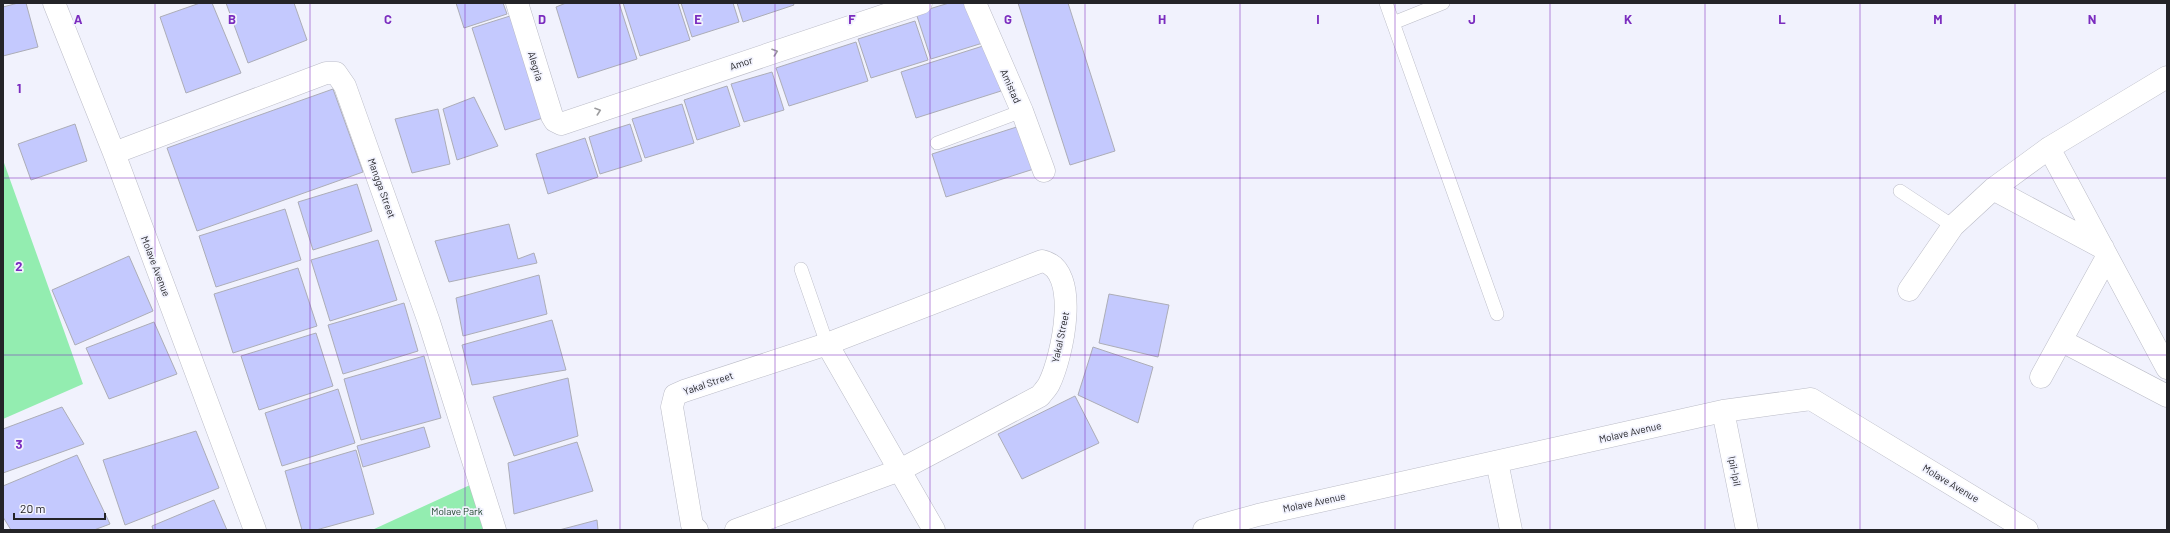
<svg xmlns="http://www.w3.org/2000/svg" width="2170" height="533" font-family="Barlow,sans-serif">
	<rect width="100%" height="100%" fill="#f1f2fd"/>
	<path fill="#93edb0" d="M3,160l80,224 -80,35z
		M470,485l14,45h-112z"/>
	<path fill="#c4c9fe" stroke="#acadb7" d="M18,3h8l12,44 -35,9v-49z
		M200,3h12l29,70 -55,20 -26,-76z
		M226,3h68l13,37 -59,23z
		M456,3h47l4,11 -43,14z
		M566,3h53l18,56 -59,19 -22,-71z
		M623,3h55l12,37 -50,16z
		M681,3h52l6,19 -47,15z
		M737,3h56l1,2 -51,17z
		M949,3h24l13,39 -55,17 -15,-46z
		M1018,3h50l47,148 -45,14z
		M510,16l33,102 -38,12 -33,-102z
		M915,21l13,39 -57,18 -13,-39z
		M856,42l12,39 -79,25 -13,-38z
		M986,45l15,46 -85,27 -15,-46z
		M772,72l12,38 -40,12 -13,-38z
		M727,86l13,40 -43,14 -13,-40z
		M333,89l30,83 -166,59 -30,-83z
		M474,97l24,49 -41,14 -14,-51z
		M682,104l12,39 -49,15 -13,-39z
		M438,109l12,55 -38,9 -17,-54z
		M75,124l12,37 -56,19 -13,-36z
		M630,124l12,37 -42,13 -11,-37z
		M1023,125l14,43 -91,29 -14,-43z
		M585,138l13,39 -50,17 -12,-40z
		M357,184l15,47 -59,19 -15,-48z
		M285,209l16,51 -85,27 -17,-51z
		M509,224l9,35 16,-6 3,10 -88,19 -14,-41z
		M378,240l19,60 -67,21 -19,-61z
		M129,256l24,55 -78,34 -23,-55z
		M298,268l19,58 -84,27 -19,-59z
		M539,275l8,39 -84,22 -7,-38z
		M1109,294l60,11 -11,52 -59,-14z
		M404,303l14,48 -75,23 -15,-49z
		M552,320l14,50 -94,15 -10,-40z
		M154,322l23,52 -68,25 -23,-51z
		M316,333l17,53 -74,24 -18,-54z
		M1093,347l60,20 -15,56 -60,-28z
		M424,356l17,62 -80,22 -17,-61z
		M568,378l10,58 -64,20 -21,-59z
		M338,389l17,54 -73,23 -17,-53z
		M1075,396l24,47 -77,36 -24,-45z
		M62,407l22,37 -81,29v-44z
		M424,427l6,20 -67,20 -6,-21z
		M196,431l23,57 -94,37 -22,-65z
		M577,442l16,49 -79,23 -6,-51z
		M356,450l18,64 -58,16h-14l-17,-59z
		M77,455l33,69 -16,6h-83l-8,-13v-31z
		M214,500l13,30h-74l-1,-4z
		M597,520l1,10h-39z"/>
	<g fill="none" stroke-linecap="round" stroke-linejoin="round">
		<g stroke="#bbbcc7" stroke-width="14">
			<path id="lane" d="M1386,3l111,311
				M1393,23l50,-20
				M937,143l85,-32
				M1900,191l53,35
				M801,269l26,75"/>
		</g>
		<g stroke="#bbbcc7" stroke-width="23">
			<path id="street" d="M54,3l60,150 141,377
				M517,3l35,113 3,5 6,3 360,-121
				M975,3l47,108 22,60
				M2049,148l118,220
				M114,153l212,-80h10l9,13 84,236 66,208
				M1993,189l110,59
				M1909,290l44,-64 40,-37 56,-41 118,-71
				M2062,341l105,55
				M827,344l107,186
				M2041,377l66,-120
				M1723,411l24,119
				M1497,462l14,68
				M697,530l-5,-5 -20,-118 3,-12 9,-4 143,-47 215,-83c40,8 20,97 7,123 -2,4 -6,8 -9,12l-140,74 -164,60
				M1204,530l54,-15 465,-104 88,-12 216,131"/>
		</g>
		<use href="#lane" stroke="#fff" stroke-width="13"/>
		<use href="#street" stroke="#fff" stroke-width="22"/>
	</g>
	<defs><path id="oneway-chevron" d="M-2-3.5L2.5 0L-2 3.5" fill="none" stroke-width="1.6" stroke-linecap="round" stroke-linejoin="round"/></defs>
	<g stroke="#9c9c9e">
		<use href="#oneway-chevron" transform="translate(775 52) rotate(-19)"/>
		<use href="#oneway-chevron" transform="translate(598 111) rotate(-19)"/>
	</g>
	<path fill="none" stroke="#7b2cbf" stroke-width="1" stroke-opacity="0.55" d="M155,3v527M310,3v527M465,3v527M620,3v527M775,3v527M930,3v527M1085,3v527M1240,3v527M1395,3v527M1550,3v527M1705,3v527M1860,3v527M2015,3v527M3,178h2164M3,355h2164"/>
	<g text-anchor="middle" stroke-width="3.5" stroke-linejoin="round" paint-order="stroke">
		<g font-size="10" fill="#242428" stroke="#f1f2fd">
			<text transform="translate(741 63) rotate(-19)" y="4">Amor</text>
			<text transform="translate(536 66) rotate(73)" y="4">Alegria</text>
			<text transform="translate(1011 86) rotate(66)" y="4">Amistad</text>
			<text transform="translate(382 188) rotate(70)" y="4">Mangga Street</text>
			<text transform="translate(156 266) rotate(69)" y="4">Molave Avenue</text>
			<text transform="translate(1060 337) rotate(-78)" y="4">Yakal Street</text>
			<text transform="translate(708 383) rotate(-19)" y="4">Yakal Street</text>
			<text transform="translate(1630 432) rotate(-13)" y="4">Molave Avenue</text>
			<text transform="translate(1735 471) rotate(79)" y="4">Ipil-Ipil</text>
			<text transform="translate(1951 483) rotate(31)" y="4">Molave Avenue</text>
			<text transform="translate(1314 502) rotate(-12)" y="4">Molave Avenue</text>
		</g>
		<g font-size="10" fill="#1c422a" stroke="#f1f2fd">
			<text x="457" y="515">Molave Park</text>
		</g>
	</g>
	<g font-size="13" text-anchor="middle" font-weight="bold" fill="#7b2cbf" stroke="#f1f2fd" stroke-width="3.5" stroke-linejoin="round" paint-order="stroke">
		<text x="78" y="24">A</text>
		<text x="232" y="24">B</text>
		<text x="388" y="24">C</text>
		<text x="542" y="24">D</text>
		<text x="698" y="24">E</text>
		<text x="852" y="24">F</text>
		<text x="1008" y="24">G</text>
		<text x="1162" y="24">H</text>
		<text x="1318" y="24">I</text>
		<text x="1472" y="24">J</text>
		<text x="1628" y="24">K</text>
		<text x="1782" y="24">L</text>
		<text x="1938" y="24">M</text>
		<text x="2092" y="24">N</text>
		<text x="19" y="93">1</text>
		<text x="19" y="271">2</text>
		<text x="19" y="449">3</text>
	</g>
	<rect width="2170" height="533" fill="none" stroke="#242428" stroke-width="8"/>
	<path d="M14 513v6h91v-6" fill="none" stroke="#242428" stroke-width="2"/>
	<text x="20" y="513" font-size="12" fill="#242428" stroke="#f1f2fd" stroke-width="3" paint-order="stroke">20 m</text>
</svg>
